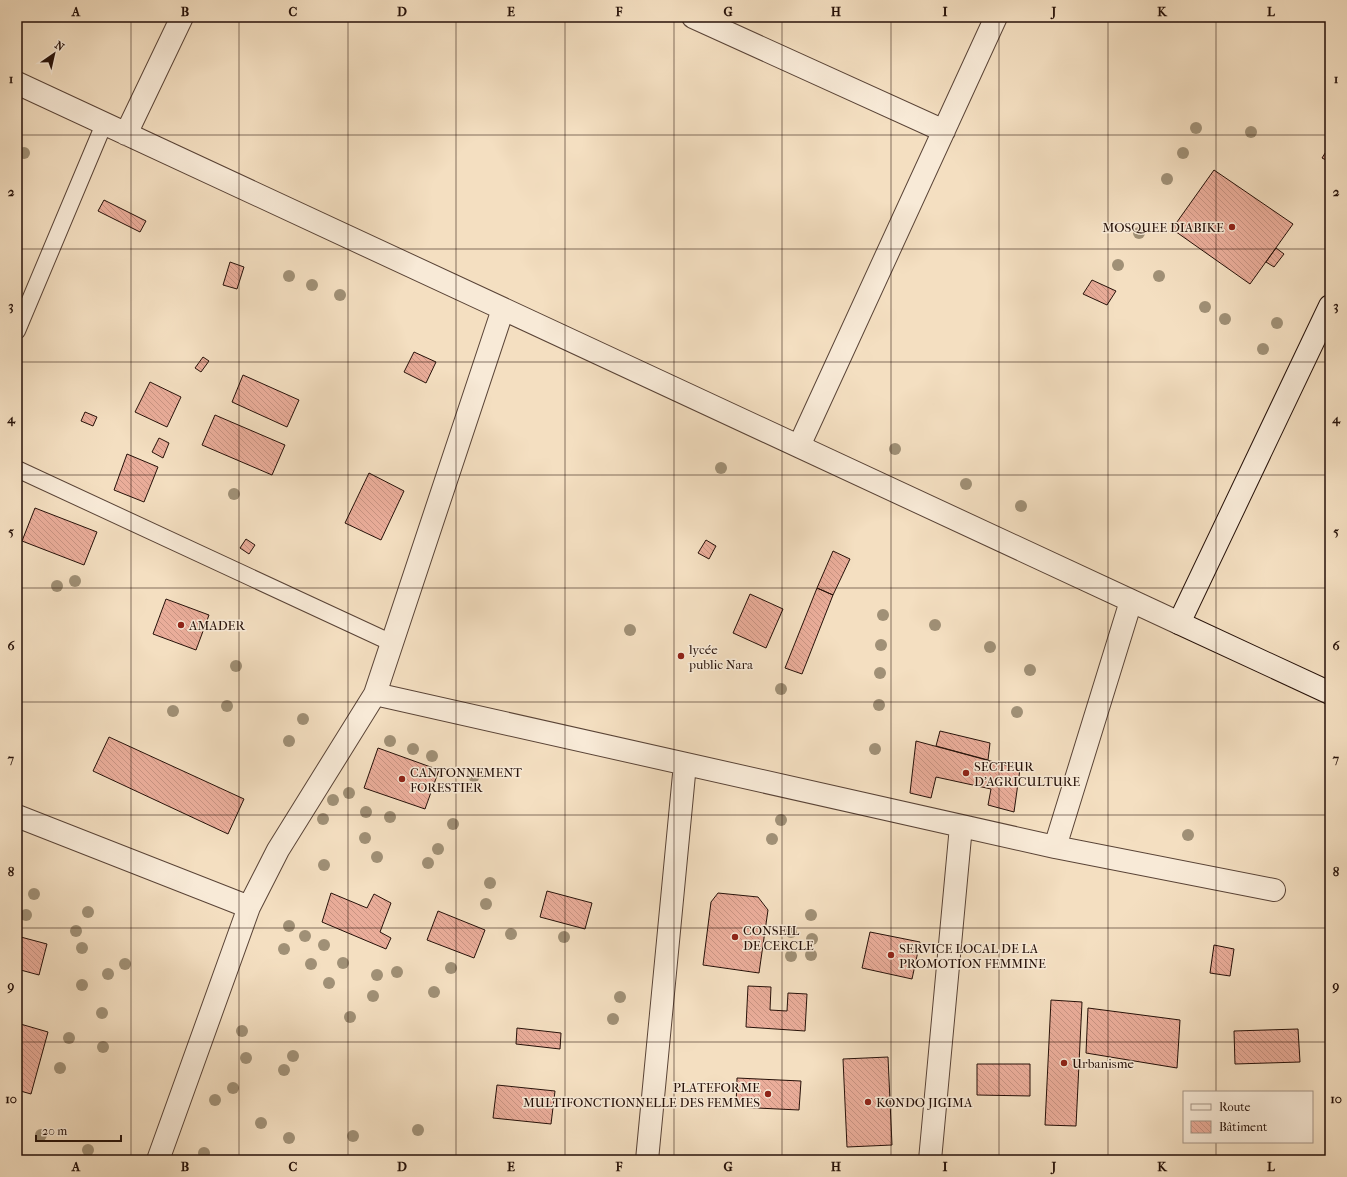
<svg xmlns="http://www.w3.org/2000/svg" width="1347" height="1177" font-family="'IM FELL French Canon',serif">
	<defs>
		<pattern id="building-back-hatch" width="6" height="6" patternUnits="userSpaceOnUse"><rect width="6" height="6" fill="#eaad9a"/><path d="M-1 5l2 2M0 0l6 6M5-1l2 2" fill="none" stroke="#c99483"/></pattern>
	</defs>
	<rect width="100%" height="100%" fill="#f4dfc1"/>
	<filter id="stains"><feTurbulence type="fractalNoise" baseFrequency=".005" numOctaves="4"/><feColorMatrix values="0 0 0 0 .2 0 0 0 0 .09 0 0 0 0 .02 0 0 0 .5 -.17"/></filter>
	<radialGradient id="worn" r=".72"><stop offset=".6" stop-color="#630" stop-opacity="0"/><stop offset="1" stop-color="#630" stop-opacity=".3"/></radialGradient>
	<path fill="url(#building-back-hatch)" stroke="#261109" d="M1327,150l3,2v10l-8,-4z
		M1214,170l79,54 -43,60 -78,-55z
		M104,200l42,21 -6,11 -42,-21z
		M1276,248l8,6 -10,13 -8,-5z
		M230,262l14,5 -7,22 -14,-4z
		M1092,280l24,11 -9,14 -24,-11z
		M414,352l22,10 -10,21 -22,-11z
		M203,357l6,4 -8,11 -6,-4z
		M243,375l56,25 -12,27 -55,-25z
		M150,382l31,15 -14,30 -32,-15z
		M85,412l12,5 -4,9 -12,-5z
		M215,415l70,30 -13,30 -70,-30z
		M159,438l10,5 -6,15 -11,-6z
		M127,454l31,13 -14,35 -30,-12z
		M369,473l35,18 -23,49 -36,-17z
		M35,508l62,24 -13,33 -62,-24z
		M246,539l9,6 -6,9 -9,-6z
		M706,540l10,6 -7,13 -11,-6z
		M833,551l17,8 -17,36 -16,-7z
		M817,588l16,7 -31,79 -17,-6z
		M750,594l33,15 -17,39 -33,-15z
		M166,599l43,16 -13,35 -43,-16z
		M940,731l50,12 -2,17 -52,-14z
		M109,737l135,62 -16,35 -135,-63z
		M916,741l104,28 -6,43 -26,-7 3,-16 -55,-12 -5,21 -21,-5z
		M378,748l61,22 -14,39 -61,-21z
		M547,891l45,12 -7,26 -45,-12z
		M331,893l36,15 7,-14 17,9 -11,29 11,6 -5,11 -64,-27z
		M718,893l40,4 10,13 -9,63 -56,-8 8,-63z
		M438,911l47,19 -11,28 -47,-18z
		M870,932l50,10 -8,37 -50,-11z
		M17,936l30,8 -8,31 -22,-6z
		M1214,945l20,4 -4,27 -20,-3z
		M748,986l23,1 -1,23 17,1 1,-18 19,1 -2,37 -59,-4z
		M1051,1000l31,2 -6,124 -31,-1z
		M1088,1008l92,12 -3,48 -91,-15z
		M17,1023l31,9 -17,62 -14,-4z
		M517,1028l44,5 -1,16 -44,-5z
		M1298,1029l2,33 -65,2 -1,-33z
		M888,1057l4,88 -45,2 -4,-88z
		M977,1064h53v32l-53,-1z
		M737,1078l64,3 -2,29 -63,-3z
		M497,1085l58,6 -4,33 -58,-6z"/>
	<g fill="none" stroke-linecap="round" stroke-linejoin="round">
		<g stroke="#5a4437" stroke-width="18">
			<path id="lane" d="M17,331l87,-207
				M17,469l375,174"/>
		</g>
		<g stroke="#5a4437" stroke-width="24">
			<path id="street" d="M693,17l251,114
				M17,83l1162,540
				M126,134l56,-117
				M799,446l197,-429
				M375,694l680,153 76,-246
				M17,816l232,91
				M1055,847l219,43
				M158,1160l91,-253 29,-57 97,-156 128,-385
				M647,1160l38,-396
				M930,1160l31,-334"/>
		</g>
		<g stroke="#261109" stroke-width="24">
			<path id="secondary" d="M1330,306l-151,317 151,70"/>
		</g>
		<use href="#lane" stroke="#f8ead7" stroke-width="16"/>
		<use href="#street" stroke="#f8ead7" stroke-width="22"/>
		<use href="#secondary" stroke="#f8ead7" stroke-width="22"/>
	</g>
	<g fill="#a09076">
		<circle cx="1196" cy="128" r="6"/>
		<circle cx="1251" cy="132" r="6"/>
		<circle cx="24" cy="153" r="6"/>
		<circle cx="1183" cy="153" r="6"/>
		<circle cx="1167" cy="179" r="6"/>
		<circle cx="1139" cy="233" r="6"/>
		<circle cx="1118" cy="265" r="6"/>
		<circle cx="289" cy="276" r="6"/>
		<circle cx="1159" cy="276" r="6"/>
		<circle cx="312" cy="285" r="6"/>
		<circle cx="340" cy="295" r="6"/>
		<circle cx="1205" cy="307" r="6"/>
		<circle cx="1225" cy="319" r="6"/>
		<circle cx="1277" cy="323" r="6"/>
		<circle cx="1263" cy="349" r="6"/>
		<circle cx="895" cy="449" r="6"/>
		<circle cx="721" cy="468" r="6"/>
		<circle cx="966" cy="484" r="6"/>
		<circle cx="234" cy="494" r="6"/>
		<circle cx="1021" cy="506" r="6"/>
		<circle cx="75" cy="581" r="6"/>
		<circle cx="57" cy="586" r="6"/>
		<circle cx="883" cy="615" r="6"/>
		<circle cx="935" cy="625" r="6"/>
		<circle cx="630" cy="630" r="6"/>
		<circle cx="881" cy="645" r="6"/>
		<circle cx="990" cy="647" r="6"/>
		<circle cx="236" cy="666" r="6"/>
		<circle cx="1030" cy="670" r="6"/>
		<circle cx="880" cy="673" r="6"/>
		<circle cx="781" cy="689" r="6"/>
		<circle cx="879" cy="705" r="6"/>
		<circle cx="227" cy="706" r="6"/>
		<circle cx="173" cy="711" r="6"/>
		<circle cx="1017" cy="712" r="6"/>
		<circle cx="303" cy="719" r="6"/>
		<circle cx="289" cy="741" r="6"/>
		<circle cx="390" cy="741" r="6"/>
		<circle cx="413" cy="749" r="6"/>
		<circle cx="875" cy="749" r="6"/>
		<circle cx="432" cy="756" r="6"/>
		<circle cx="474" cy="776" r="6"/>
		<circle cx="349" cy="793" r="6"/>
		<circle cx="333" cy="800" r="6"/>
		<circle cx="366" cy="812" r="6"/>
		<circle cx="390" cy="817" r="6"/>
		<circle cx="323" cy="819" r="6"/>
		<circle cx="781" cy="820" r="6"/>
		<circle cx="453" cy="824" r="6"/>
		<circle cx="1188" cy="835" r="6"/>
		<circle cx="365" cy="838" r="6"/>
		<circle cx="772" cy="839" r="6"/>
		<circle cx="438" cy="849" r="6"/>
		<circle cx="377" cy="857" r="6"/>
		<circle cx="428" cy="863" r="6"/>
		<circle cx="324" cy="865" r="6"/>
		<circle cx="490" cy="883" r="6"/>
		<circle cx="34" cy="894" r="6"/>
		<circle cx="486" cy="904" r="6"/>
		<circle cx="88" cy="912" r="6"/>
		<circle cx="26" cy="915" r="6"/>
		<circle cx="811" cy="915" r="6"/>
		<circle cx="289" cy="926" r="6"/>
		<circle cx="76" cy="931" r="6"/>
		<circle cx="791" cy="932" r="6"/>
		<circle cx="511" cy="934" r="6"/>
		<circle cx="305" cy="936" r="6"/>
		<circle cx="564" cy="937" r="6"/>
		<circle cx="812" cy="939" r="6"/>
		<circle cx="324" cy="945" r="6"/>
		<circle cx="82" cy="948" r="6"/>
		<circle cx="284" cy="949" r="6"/>
		<circle cx="811" cy="955" r="6"/>
		<circle cx="791" cy="956" r="6"/>
		<circle cx="343" cy="963" r="6"/>
		<circle cx="125" cy="964" r="6"/>
		<circle cx="311" cy="964" r="6"/>
		<circle cx="451" cy="968" r="6"/>
		<circle cx="397" cy="972" r="6"/>
		<circle cx="108" cy="974" r="6"/>
		<circle cx="377" cy="975" r="6"/>
		<circle cx="329" cy="983" r="6"/>
		<circle cx="82" cy="985" r="6"/>
		<circle cx="434" cy="992" r="6"/>
		<circle cx="373" cy="996" r="6"/>
		<circle cx="620" cy="997" r="6"/>
		<circle cx="102" cy="1013" r="6"/>
		<circle cx="350" cy="1017" r="6"/>
		<circle cx="613" cy="1019" r="6"/>
		<circle cx="242" cy="1031" r="6"/>
		<circle cx="69" cy="1038" r="6"/>
		<circle cx="103" cy="1047" r="6"/>
		<circle cx="293" cy="1056" r="6"/>
		<circle cx="246" cy="1058" r="6"/>
		<circle cx="60" cy="1068" r="6"/>
		<circle cx="284" cy="1070" r="6"/>
		<circle cx="233" cy="1088" r="6"/>
		<circle cx="215" cy="1100" r="6"/>
		<circle cx="261" cy="1123" r="6"/>
		<circle cx="418" cy="1130" r="6"/>
		<circle cx="41" cy="1135" r="6"/>
		<circle cx="353" cy="1136" r="6"/>
		<circle cx="289" cy="1138" r="6"/>
		<circle cx="88" cy="1150" r="6"/>
		<circle cx="204" cy="1153" r="6"/>
	</g>
	<path fill="none" stroke="#261109" stroke-width="1" stroke-opacity="0.55" d="M131,17v1143M239,17v1143M348,17v1143M456,17v1143M565,17v1143M674,17v1143M782,17v1143M891,17v1143M999,17v1143M1108,17v1143M1216,17v1075M17,135h1313M17,249h1313M17,362h1313M17,475h1313M17,588h1313M17,702h1313M17,815h1313M17,928h1313M17,1042h1313M1216,1142v18"/>
	<g fill="#8f2418" stroke="#f8ead7" stroke-width="1.5">
		<circle cx="1232" cy="227" r="4"/>
		<circle cx="181" cy="625" r="4"/>
		<circle cx="681" cy="656" r="4"/>
		<circle cx="966" cy="773" r="4"/>
		<circle cx="402" cy="779" r="4"/>
		<circle cx="735" cy="937" r="4"/>
		<circle cx="891" cy="955" r="4"/>
		<circle cx="1064" cy="1063" r="4"/>
		<circle cx="768" cy="1094" r="4"/>
		<circle cx="868" cy="1102" r="4"/>
	</g>
	<g text-anchor="middle" stroke-width="3" stroke-linejoin="round" paint-order="stroke">
		<g font-size="13" fill="#261109" stroke="#f8ead7" text-anchor="start">
			<text x="1224" y="232" text-anchor="end">MOSQUEE DIABIKE</text>
			<text x="189" y="630">AMADER</text>
			<text x="689" y="654">lycée<tspan x="689" dy="15">public Nara</tspan></text>
			<text x="974" y="771">SECTEUR<tspan x="974" dy="15">D'AGRICULTURE</tspan></text>
			<text x="410" y="777">CANTONNEMENT<tspan x="410" dy="15">FORESTIER</tspan></text>
			<text x="743" y="935">CONSEIL<tspan x="743" dy="15">DE CERCLE</tspan></text>
			<text x="899" y="953">SERVICE LOCAL DE LA<tspan x="899" dy="15">PROMOTION FEMMINE</tspan></text>
			<text x="1072" y="1068">Urbanisme</text>
			<text x="760" y="1092" text-anchor="end">PLATEFORME<tspan x="760" dy="15">MULTIFONCTIONNELLE DES FEMMES</tspan></text>
			<text x="876" y="1107">KONDO JIGIMA</text>
		</g>
	</g>
	<rect width="1347" height="1177" fill="none" stroke="#f4dfc1" stroke-width="44"/>
	<rect x="1183" y="1091" width="130" height="52" fill="#f8ead7" stroke="#a49385"/>
	<rect x="1191" y="1104" width="20" height="6" fill="#f8ead7" stroke="#a49385"/>
	<text x="1219" y="1111" font-size="12" fill="#261109">Route</text>
	<rect x="1191" y="1121" width="20" height="12" fill="url(#building-back-hatch)" stroke="#a49385"/>
	<text x="1219" y="1131" font-size="12" fill="#261109">Bâtiment</text>
	<g transform="translate(54 54) rotate(34)" stroke="#f8ead7" stroke-width="3" paint-order="stroke">
	<path d="M0-3L7 15L0 10L-7 15Z" fill="#261109"/>
	<text y="-6" font-size="11" font-weight="bold" text-anchor="middle" fill="#261109">N</text>
	</g>
	<path d="M36 1135v6h85v-6" fill="none" stroke="#261109" stroke-width="2"/>
	<text x="42" y="1135" font-size="12" fill="#261109" stroke="#f8ead7" stroke-width="3" paint-order="stroke">20 m</text>
	<rect x="22" y="22" width="1303" height="1133" fill="none" stroke="#261109" stroke-width="1.5"/>
	<g font-size="13" text-anchor="middle" font-weight="bold" fill="#261109">
		<text x="76" y="16">A</text>
		<text x="185" y="16">B</text>
		<text x="293" y="16">C</text>
		<text x="402" y="16">D</text>
		<text x="511" y="16">E</text>
		<text x="619" y="16">F</text>
		<text x="728" y="16">G</text>
		<text x="836" y="16">H</text>
		<text x="945" y="16">I</text>
		<text x="1054" y="16">J</text>
		<text x="1162" y="16">K</text>
		<text x="1271" y="16">L</text>
		<text x="11" y="83">1</text>
		<text x="1336" y="83">1</text>
		<text x="11" y="196">2</text>
		<text x="1336" y="196">2</text>
		<text x="11" y="310">3</text>
		<text x="1336" y="310">3</text>
		<text x="11" y="423">4</text>
		<text x="1336" y="423">4</text>
		<text x="11" y="536">5</text>
		<text x="1336" y="536">5</text>
		<text x="11" y="650">6</text>
		<text x="1336" y="650">6</text>
		<text x="11" y="763">7</text>
		<text x="1336" y="763">7</text>
		<text x="11" y="876">8</text>
		<text x="1336" y="876">8</text>
		<text x="11" y="990">9</text>
		<text x="1336" y="990">9</text>
		<text x="11" y="1103">10</text>
		<text x="1336" y="1103">10</text>
		<text x="76" y="1171">A</text>
		<text x="185" y="1171">B</text>
		<text x="293" y="1171">C</text>
		<text x="402" y="1171">D</text>
		<text x="511" y="1171">E</text>
		<text x="619" y="1171">F</text>
		<text x="728" y="1171">G</text>
		<text x="836" y="1171">H</text>
		<text x="945" y="1171">I</text>
		<text x="1054" y="1171">J</text>
		<text x="1162" y="1171">K</text>
		<text x="1271" y="1171">L</text>
	</g>
	<rect width="100%" height="100%" filter="url(#stains)"/>
	<rect width="100%" height="100%" fill="url(#worn)"/>
</svg>
